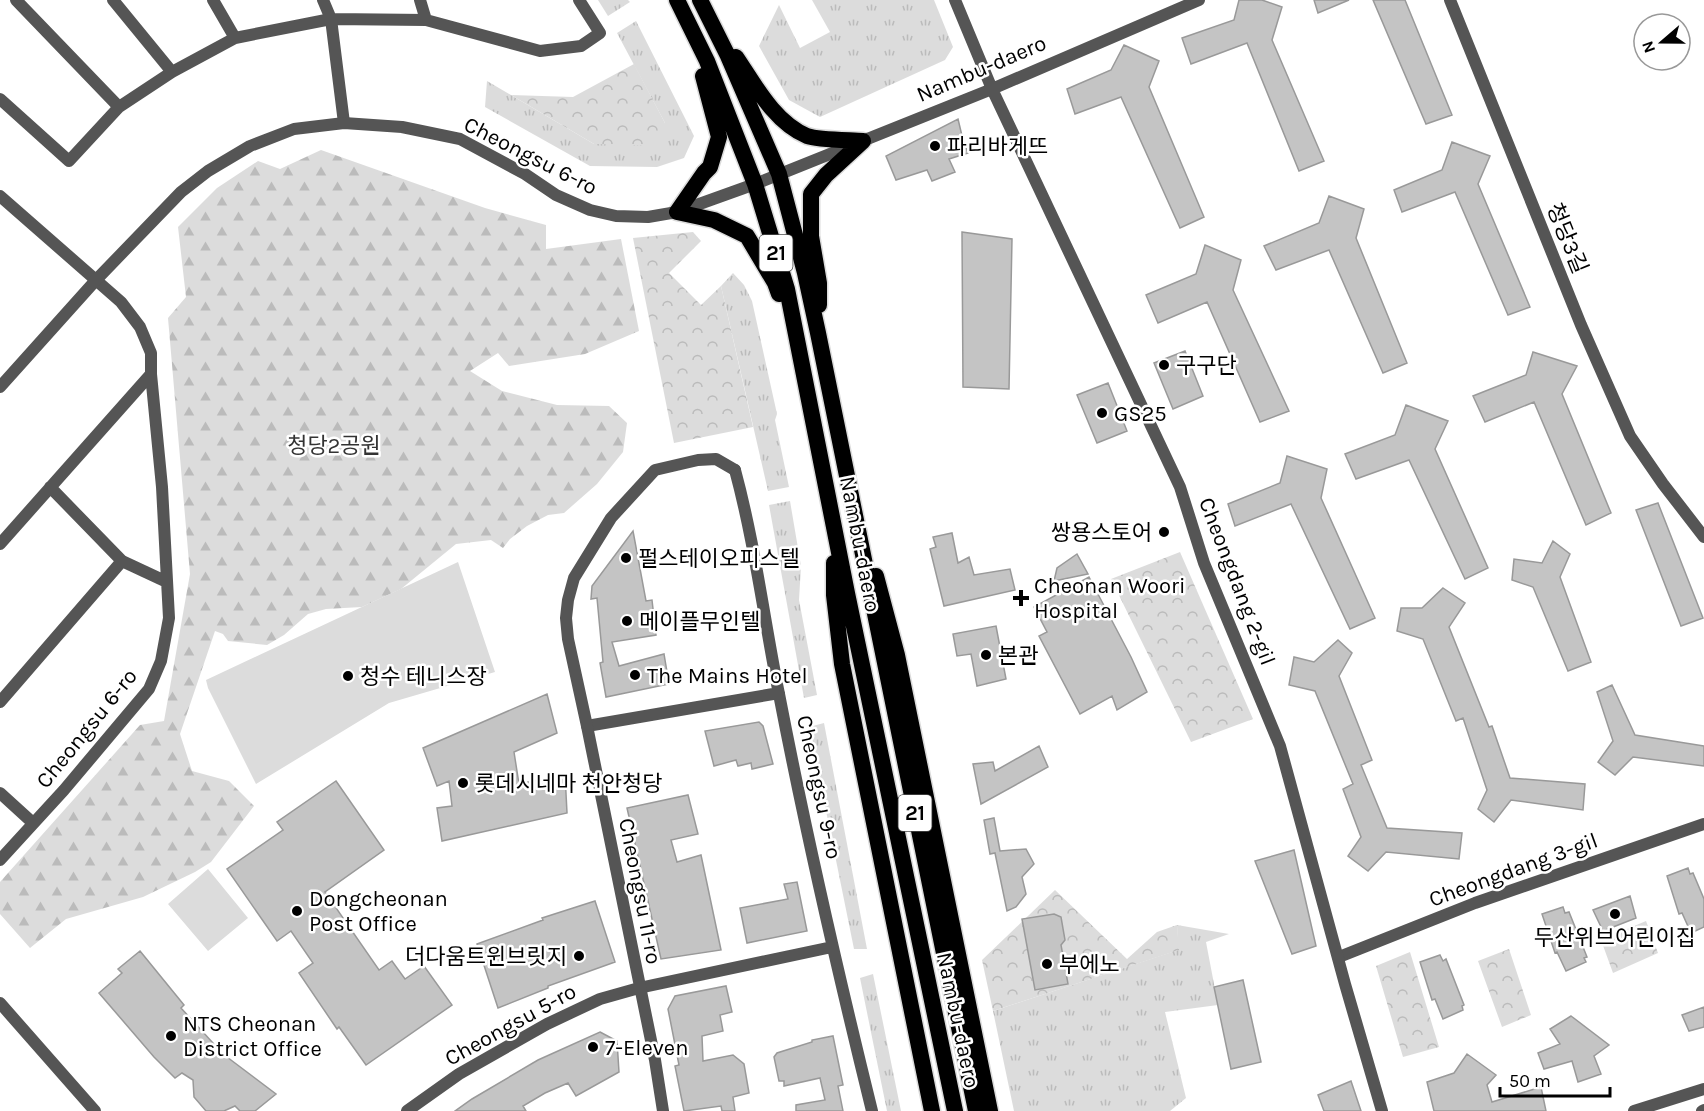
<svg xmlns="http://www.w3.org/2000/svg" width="1704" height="1111" font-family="Karla,'Noto Sans KR',sans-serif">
	<defs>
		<pattern id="grass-tufts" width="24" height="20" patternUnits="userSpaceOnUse" patternTransform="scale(1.5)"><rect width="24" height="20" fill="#dcdcdc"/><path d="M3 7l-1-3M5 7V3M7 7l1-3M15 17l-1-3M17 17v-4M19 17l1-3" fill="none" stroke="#bbb"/></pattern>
		<pattern id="forest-firs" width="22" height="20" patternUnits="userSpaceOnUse" patternTransform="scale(1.5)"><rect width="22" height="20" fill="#dcdcdc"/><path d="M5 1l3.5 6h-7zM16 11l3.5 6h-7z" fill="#bbb"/></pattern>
		<pattern id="park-crowns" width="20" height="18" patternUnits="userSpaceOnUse" patternTransform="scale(1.5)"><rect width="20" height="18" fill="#dcdcdc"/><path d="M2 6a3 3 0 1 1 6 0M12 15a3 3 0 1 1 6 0" fill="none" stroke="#bbb"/></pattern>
	</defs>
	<rect width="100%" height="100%" fill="#fff"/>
	<path fill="url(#grass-tufts)" d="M598,0h30l2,2 -22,14z
		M812,0h122l19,47 -8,13 -125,57 -31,-17 -30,-54 20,-41 21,43 30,-16z
		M636,21l58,115 -10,22 -27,9 -67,-1 -105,-59 2,-26 107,63 71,-21 -48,-90z
		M733,273l11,12 8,16 25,113 -2,6 14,67 -21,4 -47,-205z
		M790,501l11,65 -2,34 18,95 -13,3 -35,-193z
		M824,723l43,226h-13l-45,-222z
		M1177,925l52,9 -23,8 12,63 -53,7 21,86 -16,13h-156l-21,-100 185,-61z
		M873,974l28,137h-14l-27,-133z"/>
	<path fill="url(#forest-firs)" d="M321,150l164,58 61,17v24l75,-10 18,92 -54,23 -76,12 -11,-13 -28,18 32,20 55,14 52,1 18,17 -4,29 -26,32 -33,29 -16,2 -21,11 -17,13 -7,9 -12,-8 -35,4 -55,45 -39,18 -36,2 -18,5 -24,21 -17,10 -39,-4 -5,-7 -8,-3 -35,103 12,37 37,10 25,25 -43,56 -16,10 -52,25 -77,22 -36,29 -30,-34v-32l140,-157 24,-4 26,-147 -22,-256 18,-21 -8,-70 39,-39 41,-27 22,8z"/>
	<path fill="url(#park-crowns)" d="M634,64l31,59 -11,23 -60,-2 -83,-49 62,2z
		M693,232l8,9 -32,32 32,32 20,-19 32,141 -79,16 -41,-205z
		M1180,552l73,167 -62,23 -80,-163z
		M1055,890l72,69 30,-27 20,-7 2,25 -186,61 -11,-51z
		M1646,921l12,32 -45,20 -12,-33z
		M1509,949l22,66 -29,12 -24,-66z
		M1410,952l29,95 -36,10 -27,-91z"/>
	<path fill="#dcdcdc" d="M458,562l37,110 -106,31 -133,81 -48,-96 -2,-8z
		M208,869l40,49 -40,33 -40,-47z"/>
	<path fill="#c4c4c4" stroke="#999" stroke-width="1.5" d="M1239,0h23l20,7 -10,33 52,121 -25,10 -52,-128 -56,21 -9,-26 52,-18z
		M1314,0h35l-31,13z
		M1373,0h32l47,115 -26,9z
		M1124,45l35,16 -10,26 55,130 -24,11 -59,-131 -46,17 -8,-25 44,-19z
		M958,119l5,21 5,13 -19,6 6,13 -23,9 -5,-11 -31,10 -10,-24z
		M1452,142l38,14 -12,28 52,123 -22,8 -53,-123 -53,20 -8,-22 48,-20z
		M1329,196l35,13 -8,29 51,125 -24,10 -54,-123 -53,20 -12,-24 55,-23z
		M962,232l50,7 -3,150 -46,-2z
		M1205,245l36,15 -8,30 56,121 -29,11 -53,-120 -49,21 -12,-28 50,-21z
		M1185,351l18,45 -30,13 -19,-46z
		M1533,352l44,14 -15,28 49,119 -25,12 -52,-123 -49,20 -12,-26 53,-21z
		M1108,383l19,48 -30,12 -20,-48z
		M1406,405l42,16 -13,28 53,119 -23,11 -56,-119 -53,19 -11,-25 50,-19z
		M1287,456l40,13 -6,29 54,120 -25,11 -59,-125 -56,22 -7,-22 52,-21z
		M1658,503l45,115 -22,8 -45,-116z
		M633,531l13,70 6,-1 4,35 -44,7 7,24 45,-12 5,30 -63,13 -6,-34 3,-1 -6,-64 -6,1 1,-13z
		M952,533l6,30 11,-6 5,18 36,-6 5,21 -71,16 -14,-57 6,-2 -3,-10z
		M1553,541l17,13 -10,23 31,85 -23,9 -35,-84 -21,-7 2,-21 28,4z
		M1077,554l11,20 -34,7 3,-13z
		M1089,577l42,80 16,35 -30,18 -5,-14 -32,18 -41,-78 8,-4 -13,-25z
		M1443,588l22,15 -16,24 40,100 3,-1 18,52 75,6 -2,26 -72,-10 -17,22 -16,-13 9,-19 -24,-72 -7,3 -33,-82 -26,-8 4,-23h21z
		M996,626l10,53 -29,7 -6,-32 -14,2 -4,-22z
		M1338,640l14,13 -13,23 33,84 -11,5 26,63 75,5 -3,26 -73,-7 -18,19 -20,-15 13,-19 -18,-48 10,-5 -38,-93 -26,-6 5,-28 20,5z
		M1612,685l23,50 69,11v20l-71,-9 -18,18 -17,-13 15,-21 -16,-49z
		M547,694l10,39 -43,19 5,32 46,-10 2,39 -125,28 -5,-33 15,-2 -3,-25 -12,5 -14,-38z
		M759,722l4,4 10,38 -21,5 -1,-6 -13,3 -2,-6 -22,6 -9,-35z
		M1039,746l9,21 -67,37 -8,-40 20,-2 2,9z
		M336,781l48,69 -59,42 54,78 13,-9 13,18 19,-13 28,39 -86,60 -27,-38 -2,2 -38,-56 14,-10 -22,-32 -14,10 -50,-72 56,-39 -6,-8z
		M688,795l10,39 -27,6 6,22 24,-7 20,95 -60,9 -34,-151z
		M994,818l6,33 26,-2 8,15 -12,13 4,17 -10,13 -9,4 -12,-58 -5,1 -6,-34z
		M1294,850l22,96 -24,8 -37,-93z
		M1688,868l2,6 3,-1 11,26v28l-13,6 -9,-20 -3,1 -12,-38z
		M797,882l10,49 -60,12 -7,-35 48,-9 -4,-15z
		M1630,896l6,22 -33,13 -10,-21z
		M595,901l20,61 -67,24v2l-50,20 -21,-64 66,-24 -1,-2z
		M1563,907l2,6 4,-1 18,45 -3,1 2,4 -20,9 -9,-19 -2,1 -13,-39z
		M1054,914l7,3 4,23 -4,5 7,39 -33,6 -13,-71z
		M140,951l44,54 -3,3 42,46 53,40 -21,17h-15l-5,-5 -11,5h-18l-12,-14 -1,-17 -11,-7 -7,5 -21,-21 -55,-64 23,-20 -4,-4z
		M1440,955l3,6 3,-2 18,46 -2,1 1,4 -20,9 -8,-20 -3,1 -12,-38z
		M1243,980l18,82 -30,7 -17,-82z
		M726,986l6,26 -12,3 3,16 -21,5 1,25 30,-6 11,9 5,29 -16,4 2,14h-13l-1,-5 -37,5 -9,-45 4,-1 -11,-56 7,-13z
		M1704,1007v20l-15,4 -7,-16z
		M1571,1016l38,29 -15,11 7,18 -23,8 -6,-21 -28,8 -6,-16 22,-9 -10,-15z
		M600,1032l17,9 2,31 -43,24 -8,-13 -23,10 -22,13 3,5h-71l17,-12 66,-39z
		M833,1036l10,49 -5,1 5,25h-47v-6l29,-5 -5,-22 -36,8v-5h-5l-5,-24 3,-4 35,-11v-2z
		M1467,1054l29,21 -9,10 5,17 49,-15 5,24h-112l-7,-29 27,-9z
		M1351,1081l10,30h-37l-6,-16z"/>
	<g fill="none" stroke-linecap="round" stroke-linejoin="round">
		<g stroke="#dbdbdb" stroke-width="19">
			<path id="trunk" d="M677,0l30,61 48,123 32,105 60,304 108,518
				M700,0l28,56 51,118 26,99 13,60 158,778
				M736,57c19,28 38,65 71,79 11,4 43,4 56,5
				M703,76l16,61 -9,30 -6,6 -27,39 37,8 33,16 28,47 4,11
				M819,305v-22l-8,-47v-42l15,-19 37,-34
				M834,563v32l8,69 90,447
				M876,576l21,79 93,456"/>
		</g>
		<path stroke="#555" stroke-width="12" d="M16,0l103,107
			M113,0l59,72
			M213,0l22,38
			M323,0l8,19 13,104
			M420,0l6,20
			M0,99l69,62 50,-54 53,-35 63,-34 96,-19 95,1 114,31 41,-5 19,-13 -21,-33
			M0,196l121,106 19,25 11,26v21l11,113 7,131 -8,43 -12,28 -85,101 -64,70
			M735,470c20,74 29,149 44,224 27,140 59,279 93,417
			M50,487l72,74 45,21
			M0,544l151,-170
			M0,702l122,-141
			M587,726l192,-33
			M0,793l33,30
			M1339,957l136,-54 229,-79
			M639,988l193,-41"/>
		<path stroke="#555" stroke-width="12" d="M955,0l37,89 188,398 24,76 76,183 65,238 37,127
			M1450,0l131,325 49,111 33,48 41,53
			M0,387l96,-107 85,-88 27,-21 42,-25 44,-17 50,-6 58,4 58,12 65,35 31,21 34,15 26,6 32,1 29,-5 78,-28 237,-95 207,-89
			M0,1003l95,108
			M407,1111l52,-37 88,-50 53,-25 39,-11
			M663,1111l-8,-51 -68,-334 -19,-87 -2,-21 2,-18 6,-22 37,-60 44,-48 43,-10 18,-1 19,11
			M1634,1111l70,-22
			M1702,1111l2,-1"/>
		<use href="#trunk" stroke="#000" stroke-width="16"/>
	</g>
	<g fill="#000" stroke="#fff" stroke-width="2">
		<circle cx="935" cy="146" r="6"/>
		<circle cx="1164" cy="365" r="6"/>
		<circle cx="1102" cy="413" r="6"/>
		<circle cx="1164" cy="532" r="6"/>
		<circle cx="626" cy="558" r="6"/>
		<path d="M1018 589h6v6h6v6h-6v6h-6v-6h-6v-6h6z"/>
		<circle cx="627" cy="621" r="6"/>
		<circle cx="986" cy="655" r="6"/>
		<circle cx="635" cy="675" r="6"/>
		<circle cx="348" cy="676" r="6"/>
		<circle cx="463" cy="783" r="6"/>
		<circle cx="297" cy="911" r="6"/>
		<circle cx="1615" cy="914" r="6"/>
		<circle cx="579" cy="956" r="6"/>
		<circle cx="1047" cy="964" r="6"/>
		<circle cx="171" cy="1036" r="6"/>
		<circle cx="593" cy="1047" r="6"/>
	</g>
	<g text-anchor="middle" stroke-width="5" stroke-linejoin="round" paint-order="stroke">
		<g fill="#fff" stroke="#4c4c4c" stroke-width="1.5">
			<rect x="759.5" y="235" width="33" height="36" rx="4.5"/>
			<rect x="898.5" y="795" width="33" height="36" rx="4.5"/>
		</g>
		<g font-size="21" font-weight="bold" fill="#000">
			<text x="776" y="260">21</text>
			<text x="915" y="820">21</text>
		</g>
		<g font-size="22" fill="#000" stroke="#fff">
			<text transform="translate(981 68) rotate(-23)" y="8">Nambu-daero</text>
			<text transform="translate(531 155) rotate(27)" y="8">Cheongsu 6-ro</text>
			<text transform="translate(1568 238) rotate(68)" y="8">청당3길</text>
			<text transform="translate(861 544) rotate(79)" y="8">Nambu-daero</text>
			<text transform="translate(1238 581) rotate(69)" y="8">Cheongdang 2-gil</text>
			<text transform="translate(86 728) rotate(-51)" y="8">Cheongsu 6-ro</text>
			<text transform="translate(820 787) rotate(78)" y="8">Cheongsu 9-ro</text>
			<text transform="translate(1513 869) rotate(-20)" y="8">Cheongdang 3-gil</text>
			<text transform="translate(641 891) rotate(79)" y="8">Cheongsu 11-ro</text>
			<text transform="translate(959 1020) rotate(78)" y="8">Nambu-daero</text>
			<text transform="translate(510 1024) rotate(-29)" y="8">Cheongsu 5-ro</text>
		</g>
		<g font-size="22" fill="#000" stroke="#fff" text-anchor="start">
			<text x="947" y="154">파리바게뜨</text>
			<text x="1176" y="373">구구단</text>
			<text x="1114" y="421">GS25</text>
			<text x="1152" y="540" text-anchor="end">쌍용스토어</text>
			<text x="638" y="566">펄스테이오피스텔</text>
			<text x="1034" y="593">Cheonan Woori<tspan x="1034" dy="25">Hospital</tspan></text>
			<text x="639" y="629">메이플무인텔</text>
			<text x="998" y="663">본관</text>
			<text x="647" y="683">The Mains Hotel</text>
			<text x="360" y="684">청수 테니스장</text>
			<text x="475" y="791">롯데시네마 천안청당</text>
			<text x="309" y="906">Dongcheonan<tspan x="309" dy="25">Post Office</tspan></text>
			<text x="1615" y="945" text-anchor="middle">두산위브어린이집</text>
			<text x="567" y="964" text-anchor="end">더다움트윈브릿지</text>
			<text x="1059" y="972">부에노</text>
			<text x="183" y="1031">NTS Cheonan<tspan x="183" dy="25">District Office</tspan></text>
			<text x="605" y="1055">7-Eleven</text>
		</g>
		<g font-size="22" fill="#333" stroke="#fff">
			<text x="334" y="453">청당2공원</text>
		</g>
	</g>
	<g transform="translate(1662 42) rotate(250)"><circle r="28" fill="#ffffff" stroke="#999999" stroke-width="1.5"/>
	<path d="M0-4.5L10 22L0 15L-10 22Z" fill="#000000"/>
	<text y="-9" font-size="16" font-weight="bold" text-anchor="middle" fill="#000000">N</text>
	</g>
	<path d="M1500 1087v9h110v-9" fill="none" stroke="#000000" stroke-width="3"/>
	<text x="1509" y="1087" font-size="18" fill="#000000" stroke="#ffffff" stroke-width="4.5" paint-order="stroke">50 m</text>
</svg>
